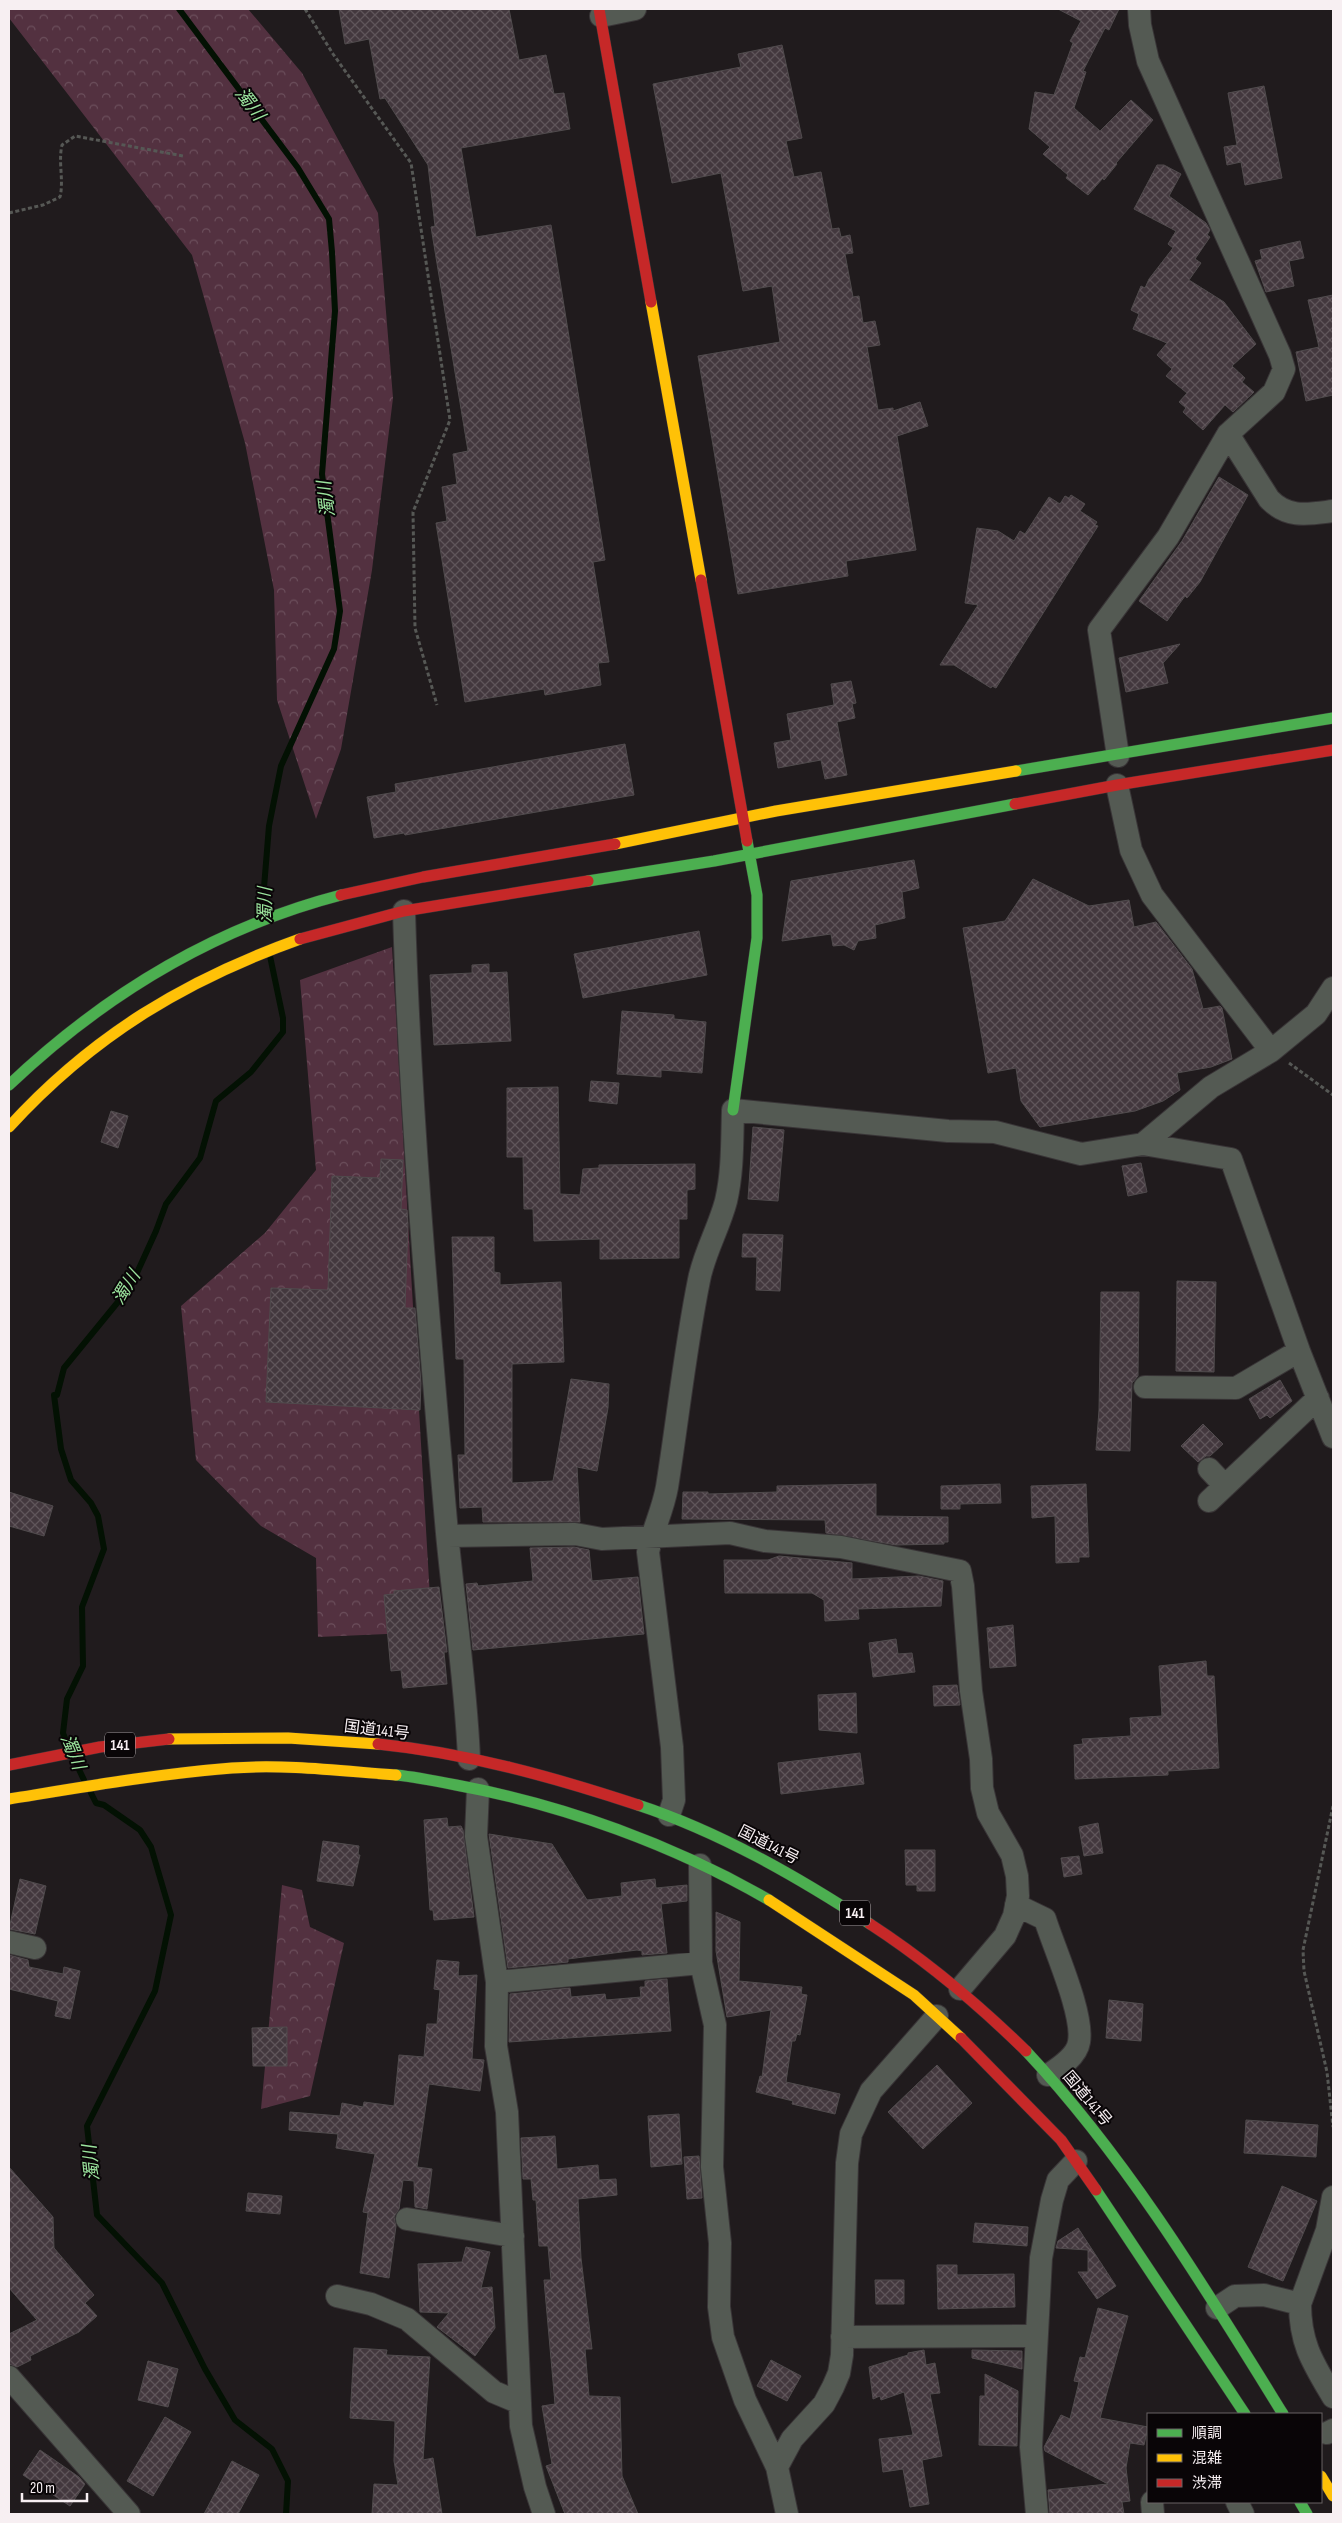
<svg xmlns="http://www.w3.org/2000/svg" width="1342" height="2523" font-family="'Sofia Sans Condensed','Noto Sans JP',sans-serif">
	<defs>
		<pattern id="forest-crowns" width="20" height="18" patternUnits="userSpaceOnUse" patternTransform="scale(1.25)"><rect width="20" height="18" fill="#533140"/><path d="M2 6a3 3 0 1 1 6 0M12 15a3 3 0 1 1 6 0" fill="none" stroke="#6c4f5c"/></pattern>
		<pattern id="building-cross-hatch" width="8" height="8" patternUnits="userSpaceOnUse" patternTransform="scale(1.25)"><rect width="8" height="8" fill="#43383e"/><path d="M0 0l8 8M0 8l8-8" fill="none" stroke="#5f555a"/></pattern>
	</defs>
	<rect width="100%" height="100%" fill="#201b1d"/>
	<path fill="url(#forest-crowns)" d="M9,9h239l54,64 76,140 15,185 -21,172 -31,179 -25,70 -39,-119 -3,-110 -29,-147 -53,-188 -183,-237z
		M392,947l40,685 -114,5 -2,-79 -55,-32 -65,-66 -15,-154 84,-73 51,-63 -16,-190z
		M282,1885l20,5 8,37 34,16 -34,153 -49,13z"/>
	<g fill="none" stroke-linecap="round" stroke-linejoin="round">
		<path stroke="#031103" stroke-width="6" d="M179,9l119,159 31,51 3,33 3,59 -13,163 18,137 -6,38 -53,117 -12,60 -7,86
			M68,1746l-5,-13 4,-34 16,-33 -1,-59 22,-58 -6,-33 -7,-13 -20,-23 -10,-31 -7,-54h3l7,-27 67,-82 25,-55 10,-27 34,-46 16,-57 35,-29 32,-40v-14l-13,-62
			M74,1759l10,21
			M91,1793l5,10 8,2 36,25 11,17 20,68 -16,76 -68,135 10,89 65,68 43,86 30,51 37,29 16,32 -2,33"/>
	</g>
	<path fill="url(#building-cross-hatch)" stroke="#504b4d" d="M339,9h170l10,51 27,-5 8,39 10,-1 6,36 -109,19 15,89 75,-12 54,335 -12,2 16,100 -11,1 3,22 -56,10 -1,-6 -79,13 -29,-179 11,-2 -5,-34 15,-3 -4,-30 15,-3 -37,-224 4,-1 -7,-61 -43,-67 -5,1 -11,-60 -24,5z
		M1058,9h61l-10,21 -4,-2 -22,43 3,1 -12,36 26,23 31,-31 22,20 -37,43 1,1 -13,16 -1,-2 -15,17 -22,-17 2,-3 -25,-21 7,-7 -21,-18 6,-37 19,3 19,-52 -3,-2 11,-20z
		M782,45l20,93 -16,3 8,36 27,-5 11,57 7,-1 2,9 9,-2 3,18 -8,1 8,43 6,-1 4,27 12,-2 5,24 -13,2 11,63 15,-2v3l27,-9 8,24 -31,10 19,114 -70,11 2,15 -110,18 -40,-238 82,-14 -8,-56 -29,5 -22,-118 -49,10 -19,-99 88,-17 -3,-13z
		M1264,86l18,92 -37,7 -4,-23 -14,3 -3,-18 13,-2 -9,-52z
		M1157,165h7l17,9 -12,22 37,27 4,7 -3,5 3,2 -15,22 6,4 -12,17 35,22 32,42 -24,22 13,12 -3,4 12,10 -21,20 -8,-7 -22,25 -20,-18 3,-4 -7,-6 8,-9 -21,-17 6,-7 -15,-14 10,-12 -34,-14 6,-15 -8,-4 10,-24 4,2 4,-9 24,-31 -5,-4 8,-13 -42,-22z
		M1300,241l4,17 -15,3 5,25 -28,6 -11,-31 7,-2 -2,-9z
		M1333,295v100l-27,6 -10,-49 23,-5 -11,-47z
		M1219,477l29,18 -48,87 -13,16 -2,-2 -18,25 -28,-20 43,-60z
		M1071,495l14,9 -5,7 17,11 -2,3 3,1 -102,162 -4,-2 -1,2 -37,-23h-14l38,-60 -13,-2 12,-75 21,3 16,10 6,-10 5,3 24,-37 11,7 5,-8 4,2z
		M1180,644l-17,19 5,20 -42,9 -7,-34z
		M851,681l5,22 -4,1 3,14 -18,4 10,53 -22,4 -4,-19 -43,8 -4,-25 17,-3 -4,-26 47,-9 -3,-21z
		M625,744l9,51 -229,40 -1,-2 -30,5 -7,-41 29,-5 -1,-8z
		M914,860l5,28 -17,4 3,26 -30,7 1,13 -18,3 -4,9 -10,-5 -11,1 -2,-12 -49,7 9,-60z
		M1033,879l56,27 40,-6 5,27 22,-5 36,47 11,40 17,-3 2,2 10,51 -21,8 -34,6 3,17 -17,11 -28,10 -95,16 -19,-26 -5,-33 -28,5 -25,-145 42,-7z
		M699,931l8,44 -124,23 -9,-44z
		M489,964v9l18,-1 4,69 -77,4 -4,-70 42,-2v-8z
		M622,1011l52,4v4l32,3 -4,51 -41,-3v7l-44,-3z
		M591,1081l28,2 -2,21 -28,-3z
		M558,1087l2,107 20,1 3,-26 16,-1v-3l96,-1v25l-8,1v29h-8v39l-79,1v-20l-66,2 -1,-32h-9l-1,-52h-16v-69z
		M111,1111l17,5 -10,32 -17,-6z
		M753,1127l31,3 -6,71 -30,-2z
		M381,1159l22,1 -2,49 6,1 1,13 -3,85h10l6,75 -1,27 -154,-8 5,-114 57,2 4,-114 48,2z
		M1141,1163l6,29 -19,4 -6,-30z
		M743,1234l40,1 -3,56 -24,-1 1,-33h-15z
		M452,1237h42v35l6,1v12l61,-3 3,80 -52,2v119l41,-2 18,-102 38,5 -1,24 -11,63 -20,-4 3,55h-97l-1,-15 -22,1 -2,-53h7l-1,-96h-8z
		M1177,1281l39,1 -2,90 -38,-1z
		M1101,1292h38l-1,84 -6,7 -2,68 -34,-1 3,-40z
		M1280,1380l12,21 -22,17 -3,-3 -7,4 -11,-20z
		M1203,1424l20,20 -13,12h-4l-8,6 -17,-16z
		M876,1484v32l72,1v25h-4v2l-48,1 -70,-12 -1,-13 -143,-1 1,-27h25v2l69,-2v-6z
		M1000,1484l1,19 -41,1v5h-19v-23z
		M1086,1484l3,73h-10v5l-23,1 -1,-47 -23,2 -1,-32z
		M9,1492l44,14 -9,30 -35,-10z
		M574,1547l15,3 3,31 46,-4 6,57 -171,16 -7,-66 11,-1 1,3 55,-5 -3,-33z
		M779,1556l73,7v16l67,-3 24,5 -2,25 -83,3 1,10 -34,2 -1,-21 -12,-7h-87l-1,-33h44z
		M439,1587l8,65h-3l3,32 -44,4 -2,-18 -10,1 -7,-76 10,-1v-3z
		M1013,1625l3,41 -26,2 -3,-40z
		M896,1639l2,15 14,-1 3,19 -42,5 -4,-34z
		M1206,1661l1,15h7l5,92 -51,3v4l-93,4 -1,-34 9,-1 -1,-5 49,-3 -1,-18 32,-2 -3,-50z
		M957,1685l3,20 -26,1 -1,-20z
		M856,1693l1,40 -38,-3 -1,-35z
		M860,1753l4,31 -83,10 -3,-31z
		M447,1818l1,9 13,-1 2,4 11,87 -40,3 -1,-10h-3l-6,-90z
		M1098,1823l5,30 -19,3 -5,-29z
		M489,1834l63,10 35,56 35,-4 -1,-13 34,-4 1,9 31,-3v16l-26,3 6,49 -25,2v-4l-5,-1 -69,9v3l-60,6z
		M323,1841l36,5 -1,9h2l-7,31 -36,-5z
		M905,1850h30v41h-18v-6h-11z
		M1079,1856l3,18 -18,3 -3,-19z
		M20,1879l26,7 -11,48 -26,-5z
		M716,1912l24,10 -1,59 63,6 -1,7 6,1 -7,40 -3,-1 -2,7h-3l-6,41 54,12 -5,20 -43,-10 1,-3 -37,-9 4,-16 2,1 9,-67 -44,7 -11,-66z
		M9,1955l19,5 1,7 34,7 1,-7 16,4 -10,48 -15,-3 3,-15 -49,-12z
		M437,1960l22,2 -1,14 19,-1 -5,84 12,1 -4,31 -51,-7 -12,83 15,2 -5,40 -12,-2 -1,-26 -11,-1 -4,29 -5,8 2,9 -7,52 -29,-5 8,-60 -5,-1 12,-58 -39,-6 2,-14 -49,-4 1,-18 50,4 2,-13 21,4 1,-5 30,4 5,-51 25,2 3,-33h10l3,-34 -6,-1z
		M667,1979l4,52 -162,11 1,-48 60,-6 1,9 34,-3 1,6 35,-3 -1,-10h5v-6z
		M1109,2000l34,4 -2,37 -35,-3z
		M287,2027v39h-34l-1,-38z
		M937,2065l35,38 -49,46 -35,-37z
		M679,2114l3,50 -31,3 -3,-51z
		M1246,2120l72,5 -2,32 -72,-4z
		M555,2136l2,33 41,-4 1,15 17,-1 1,16 -39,4 3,59 11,91h-7l4,47 31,1 2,79 16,38h-73l-19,-48 6,-2 -10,-58 13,-2 -11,-124h7l-3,-34h-9l-3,-46h-3l-2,-21h-8l-2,-41z
		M699,2156l3,42 -15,1 -3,-42z
		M9,2167l44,50 1,31 40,47 -9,8 12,13 -18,16 -49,24 1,4 -14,7 -8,-3v-30l28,-14 -28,-32z
		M1282,2186l35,15 -34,80 -35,-14z
		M248,2193l34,3 -2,18 -34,-3z
		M975,2223l53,4 -1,19 -54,-4z
		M1078,2228l38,58 -19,13 -19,-27h10v-22l-32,-2 2,-7z
		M466,2247l24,5 -9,36 11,-1 3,41 -20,28 -38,-29 12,-14 -29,-1 -2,-48 44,-2z
		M937,2265h20v10l57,-1 1,33 -77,2z
		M875,2280h29v24h-28z
		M1098,2308l30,8 -28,102 48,9 -4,18 -14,-2 -4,25 4,33 -8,1 2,12h-74l-2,-24 60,-6 -63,-33 -1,-4 17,-32 9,4 9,-37 -5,-1 6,-24 5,1z
		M354,2348l33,2 -1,5 44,2 -7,103 10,-2 9,56h-70l2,-30 24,1 -4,-24 1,-40 -45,-3z
		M924,2350l2,15 9,-2 5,30 -10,1 12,62 -20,4 7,44 -19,3 -7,-38 -20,3 -4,-33 34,-4 -9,-43 -23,8 -1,-4 -7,3 -4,-32 39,-12v-2z
		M972,2350l50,1v18l-50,-11z
		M771,2360l30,16 -14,25 -30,-15z
		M148,2361l30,8 -10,38 -30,-7z
		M985,2374l33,17 -1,55 -38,-1 1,-49h5z
		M165,2417l26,15 -38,64 -26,-15z
		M40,2450l39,27 6,7 -15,22 -47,-31z
		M232,2461l27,14 -21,39h-34z"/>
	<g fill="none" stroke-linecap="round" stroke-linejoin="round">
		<g stroke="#393537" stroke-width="24">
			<path id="street" d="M601,16l34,-7
				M1228,434l41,65c19,20 40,15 64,12
				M1118,756l-19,-126 69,-93 60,-103 46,-42 10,-23 -4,-14 -132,-294 -8,-36 -1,-16
				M1117,785l14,65 21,45 119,156
				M404,911c6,207 25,415 43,622 7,75 19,150 22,226
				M1143,1144l88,15 68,192 34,86
				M1145,1387l91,1 63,-37
				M1209,1469l16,17
				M1209,1501l109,-103
				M448,1536l127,-2 27,5 128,-6 35,8 76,6 119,24 3,15 8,105 10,68 1,29 6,25 24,42 5,21 1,20 -4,20 -9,20 -45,53
				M478,1789l-2,47 21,146 -1,64 11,66 14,314 14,61 9,27
				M669,1815l5,-15 -2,-53 -24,-195c5,-23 15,-42 19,-65 11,-69 18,-138 32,-207 5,-27 20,-52 27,-79 7,-30 6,-61 7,-91l215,21 47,1 86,22 62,-10 68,-57 60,-36 45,-37 17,-26
				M700,1865l1,98 14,62 -3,142 8,76 -1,64 4,30 22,63 32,67 10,47
				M1016,1905l29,14c9,29 39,95 34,123 -2,14 -20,26 -31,33
				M9,1942l26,6
				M497,1982l204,-19
				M407,2219l106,17
				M337,2296l34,8 36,15 87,73 26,11
				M1300,2304l27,-74 6,-33
				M1217,2308l18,-12 29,-1 36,9c0,40 13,59 33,93
				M842,2337l194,-1
				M9,2377l120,137
				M1327,2433l6,-3
				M777,2467l15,-28 32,-35 9,-17 6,-14 3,-18 5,-192 4,-29 20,-43 66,-75
				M1152,2502l1,12
				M1237,2502l6,12
				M1037,2514l-6,-67 10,-189 11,-58 6,-20 18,-19"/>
		</g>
		<g stroke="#393537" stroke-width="12">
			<path id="fast" d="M1016,771l317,-53
				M588,881l126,-20 301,-57
				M9,1085c95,-90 205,-157 332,-190
				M733,1110l24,-172v-43l-10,-54
				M396,1775c20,2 40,6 60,10 108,20 218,60 313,115
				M638,1805c82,27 160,72 232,119
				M1026,2051c102,109 179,237 257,363
				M1096,2190l149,224
				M1300,2502l7,12"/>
		</g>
		<g stroke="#393537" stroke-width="12">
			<path id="slow" d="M651,302l50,278
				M615,844l161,-33 240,-40
				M9,1127c83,-91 176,-147 291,-188
				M169,1739l119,-1 90,6
				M9,1799c74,-12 148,-25 223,-31 54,-4 109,3 164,7
				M769,1900l145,95 47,43
				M1321,2476l12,20"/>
		</g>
		<g stroke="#393537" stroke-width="12">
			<path id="jam" d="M599,9l52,293
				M701,580l46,261
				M1015,804l102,-19 216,-35
				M341,895l82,-18 192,-33
				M300,939l104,-28 184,-30
				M378,1744c89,9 175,33 260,61
				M9,1765l91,-18 69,-8
				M870,1924c57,37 108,80 156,127
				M961,2038l100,102 35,50"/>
		</g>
		<path stroke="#565855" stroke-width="3" stroke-dasharray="4 2.5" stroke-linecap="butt" d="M305,9l28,45 78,109 39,257 -37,92 2,116 22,77
			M9,213l34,-8 17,-8c4,-17 -2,-35 2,-52l13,-9 108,20
			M1289,1063l44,32
			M1333,1806l-30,144 1,21 23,101 6,55"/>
		<use href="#street" stroke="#545a53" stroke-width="22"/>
		<use href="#fast" stroke="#4caf50" stroke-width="11"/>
		<use href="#slow" stroke="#ffc107" stroke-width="11"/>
		<use href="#jam" stroke="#c62828" stroke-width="11"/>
	</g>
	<g text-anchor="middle" stroke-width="4" stroke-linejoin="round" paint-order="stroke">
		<g fill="#090507" stroke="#b0a9ac" stroke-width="1">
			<rect x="105" y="1732.5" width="30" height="25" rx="4"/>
			<rect x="840" y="1900.5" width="30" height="25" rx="4"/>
		</g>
		<g font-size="15" font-weight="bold" fill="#f7eff2">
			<text x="120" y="1750">141</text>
			<text x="855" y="1918">141</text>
		</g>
		<g font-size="16" fill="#f7eff2" stroke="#090507">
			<text transform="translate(377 1729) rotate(7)" y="6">国道141号</text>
			<text transform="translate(769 1844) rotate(27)" y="6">国道141号</text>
			<text transform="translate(1088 2098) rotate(50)" y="6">国道141号</text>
		</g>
		<g font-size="18" font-style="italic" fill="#9be39d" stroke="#090507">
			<text transform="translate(250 104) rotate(53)" y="6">濁川</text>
			<text transform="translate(326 499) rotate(-97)" y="6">濁川</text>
			<text transform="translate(265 905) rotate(-90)" y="6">濁川</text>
			<text transform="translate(126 1287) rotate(-58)" y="6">濁川</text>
			<text transform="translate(73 1752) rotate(68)" y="6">濁川</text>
			<text transform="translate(91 2163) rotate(-96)" y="6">濁川</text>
		</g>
	</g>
	<rect width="1342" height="2523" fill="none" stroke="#f7eff2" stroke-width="20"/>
	<rect x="1147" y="2413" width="175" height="90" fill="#090507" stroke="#686365"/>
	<rect x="1157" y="2429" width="25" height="8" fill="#4caf50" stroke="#686365"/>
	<text x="1192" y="2438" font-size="15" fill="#f7eff2">順調</text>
	<rect x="1157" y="2454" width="25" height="8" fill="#ffc107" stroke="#686365"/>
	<text x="1192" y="2463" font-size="15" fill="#f7eff2">混雑</text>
	<rect x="1157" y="2479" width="25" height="8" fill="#c62828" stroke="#686365"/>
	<text x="1192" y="2488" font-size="15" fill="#f7eff2">渋滞</text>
	<path d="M22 2493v8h65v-8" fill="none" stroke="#f7eff2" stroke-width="2.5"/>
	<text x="30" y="2493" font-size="15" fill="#f7eff2" stroke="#090507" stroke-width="4" paint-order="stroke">20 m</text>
</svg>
